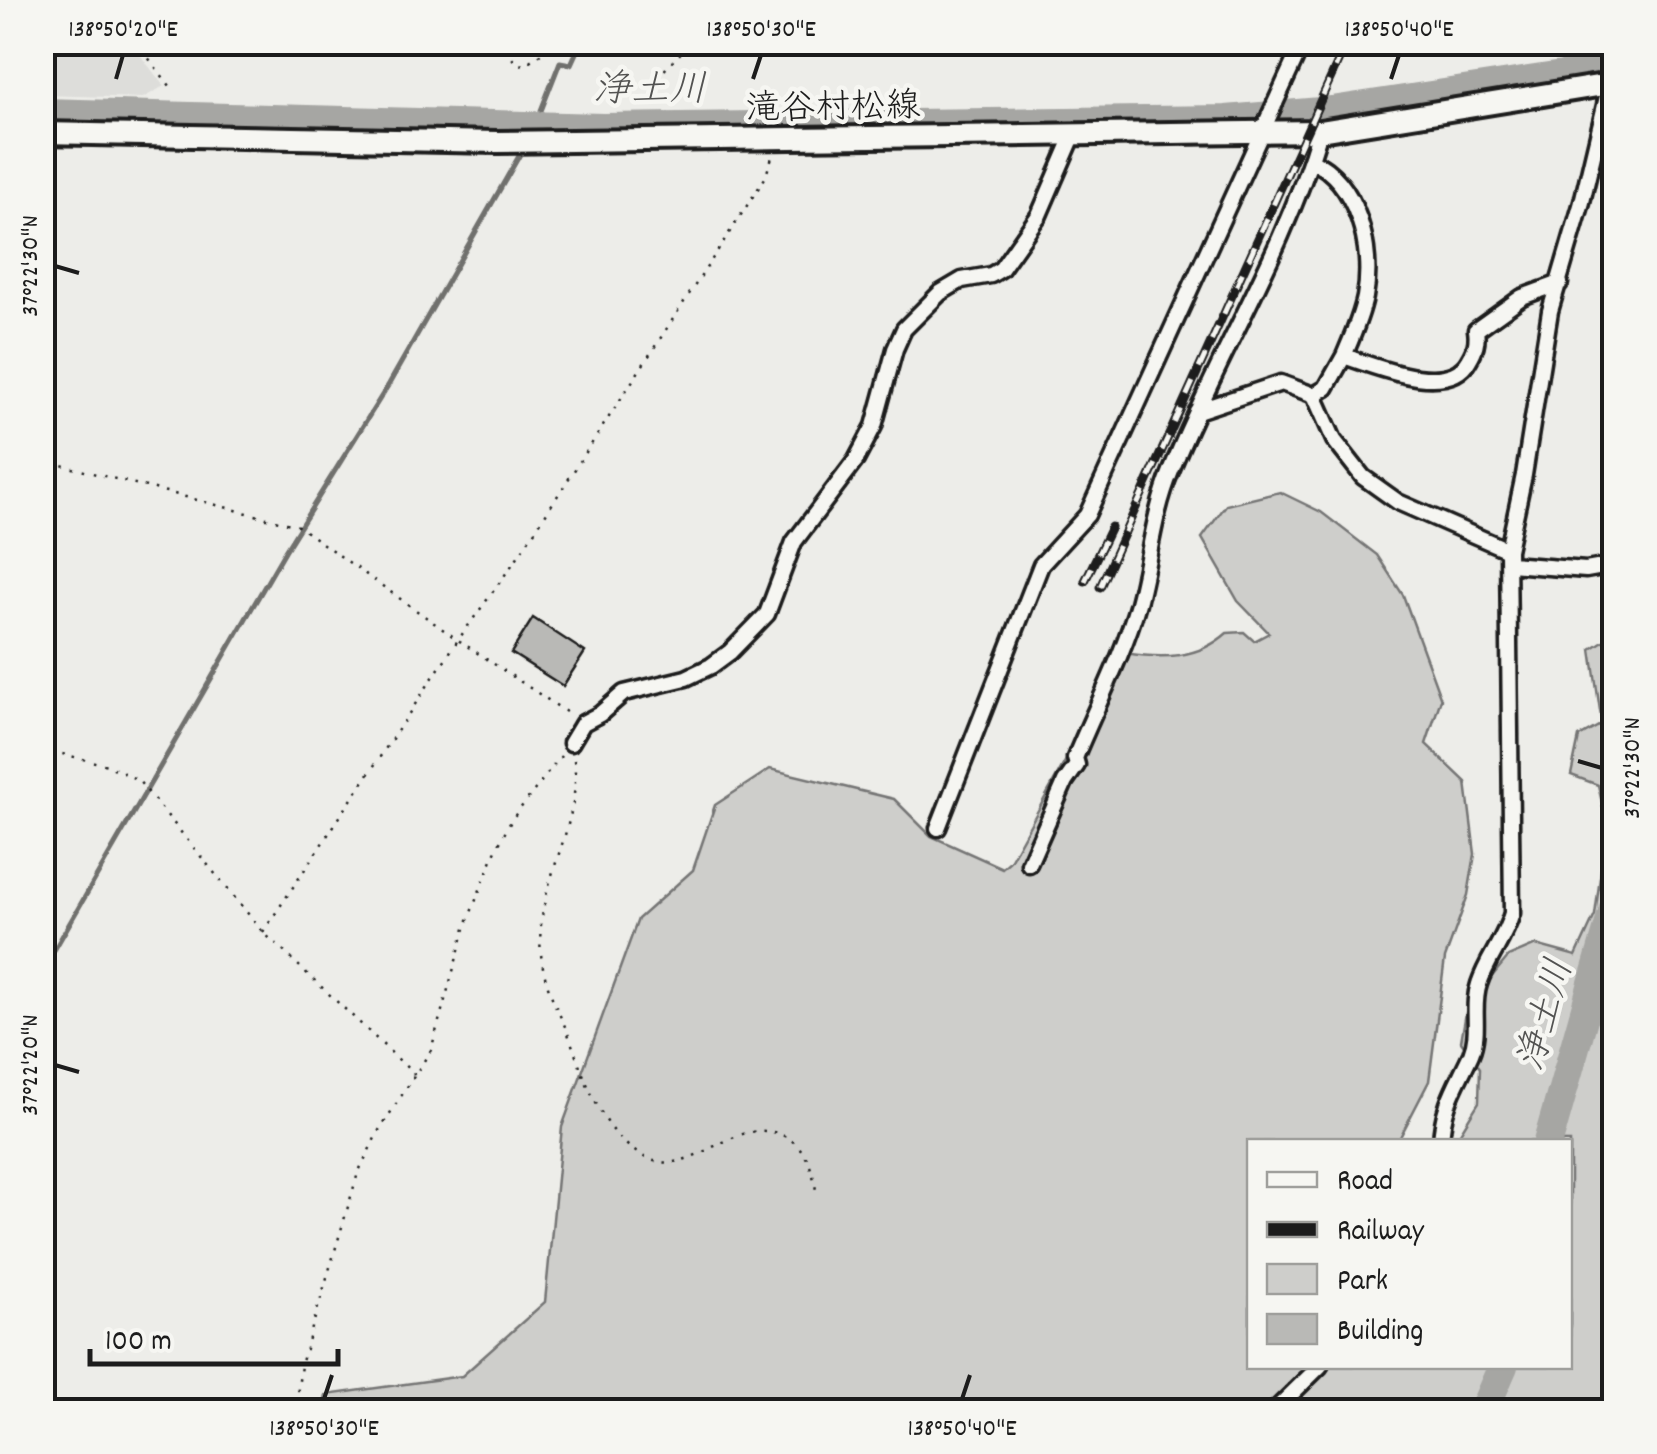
<svg xmlns="http://www.w3.org/2000/svg" width="1657" height="1454" font-family="Dekko,'Klee One',sans-serif">
	<rect width="100%" height="100%" fill="#edede9"/>
	<filter id="ink" filterUnits="userSpaceOnUse"><feTurbulence type="fractalNoise" baseFrequency=".01" numOctaves="2"/><feDisplacementMap in="SourceGraphic" scale="20" xChannelSelector="R" yChannelSelector="G"/><feConvolveMatrix kernelMatrix="1 2 1 2 8 2 1 2 1" color-interpolation-filters="sRGB"/></filter>
	<g filter="url(#ink)">
		<path fill="#ddddda" d="M43,42l88,1 33,43 -21,12 -100,-3z"/>
		<path fill="#cececb" stroke="#757574" stroke-width="2.5" d="M1280,492l41,20 56,43 26,40 38,104 -15,45 40,38 9,72 -7,41 -23,63 -16,123 -31,60 -148,1v224h320v-224l-115,-1 24,-39 1,-34 -19,-27 6,-34 41,-50 28,-12 40,11 19,-41 12,-90 -9,-40 -27,-10 8,-38 23,-13 -11,-75 23,-15v777l-1292,1 4,-17 136,-19 83,-74 17,-175 76,-208 55,-49 22,-65 55,-36 124,30 37,37 71,32 8,-7 115,-208c38,6 73,6 102,-20l17,-1 10,9 15,-8 -31,-32 -36,-63 24,-33z"/>
		<g fill="none" stroke-linecap="round" stroke-linejoin="round">
			<path stroke="#6f6f6d" stroke-width="5" d="M531,136l29,-74 11,2 10,-22
				M42,971l243,-420 104,-167 134,-235"/>
			<path stroke="#a6a6a3" stroke-width="30" d="M42,113l561,15 623,-8 106,-9 263,-40h11l8,6
				M1548,1142l66,-233
				M1483,1412l20,-46"/>
		</g>
		<path fill="#b9b9b6" stroke="#1c1c1c" stroke-width="2.5" d="M533,618l52,34 -22,34 -52,-33z"/>
		<g fill="none" stroke-linecap="round" stroke-linejoin="round">
			<g stroke="#1c1c1c" stroke-width="21">
				<path id="street" d="M1602,42l12,16
					M1311,160c47,22 63,89 54,137 -4,20 -13,40 -21,59
					M1314,395l12,-7 18,-32c30,10 105,42 125,4 6,-10 9,-18 7,-30l46,-33 38,-14
					M1197,411l84,-28 33,12 20,45 29,37 35,25 110,48
					M1510,564l76,6 28,-5
					M571,743l12,-20 17,-9 24,-21 62,-15 25,-12 19,-14 37,-38 27,-72 62,-82 18,-34 21,-77 9,-20 36,-36 22,-13 29,-5 10,-6 38,-54 35,-81
					M938,828l103,-263 46,-50 216,-473
					M1029,864l36,-82 12,-17 -2,-7c20,-49 49,-105 63,-155 12,-44 15,-89 33,-132 46,-114 114,-221 149,-340
					M1441,1142c2,-39 15,-55 30,-88 10,-24 0,-47 8,-70 8,-25 26,-45 33,-71l-4,-363 16,-75 26,-164 32,-109 28,-118
					M1273,1412l47,-46"/>
			</g>
			<g stroke="#1c1c1c" stroke-width="28">
				<path id="secondary" d="M42,133l455,9 823,-11 290,-47 4,-10"/>
			</g>
			<path stroke="#1c1c1c" stroke-width="2.5" stroke-dasharray="2.5 8" stroke-linecap="butt" d="M136,42l38,49
				M499,42l17,21 7,2 18,-11 7,-12
				M650,85l41,-43
				M42,460l256,66 160,114 111,74
				M42,749l65,16 31,15 125,152 152,143
				M574,760c10,81 -57,139 -25,229 5,15 12,28 18,42 17,44 33,104 79,127 45,22 89,-44 136,-23 24,11 30,32 34,55
				M263,932l195,-292 57,-79 250,-383 7,-21
				M295,1412l6,-47 57,-192 20,-41 53,-82 35,-125 29,-73 17,-33 49,-63"/>
			<use href="#street" stroke="#f6f6f2" stroke-width="14"/>
			<use href="#secondary" stroke="#f6f6f2" stroke-width="20"/>
			<g stroke="#1c1c1c" stroke-width="9">
				<path id="rail" d="M1085,581l26,-54
					M1100,587l247,-545"/>
			</g>
			<use href="#rail" stroke="#f6f6f2" stroke-width="5" stroke-dasharray="15" stroke-linecap="butt"/>
		</g>
	</g>
	<path fill="none" stroke="#1c1c1c" stroke-width="4" d="M116,79l7,-24M753,79l8,-24M1391,79l8,-24M55,266l24,7M1578,761l24,7M55,1065l24,7M324,1399l8,-24M962,1399l8,-24"/>
	<g text-anchor="middle" stroke-width="9" stroke-linejoin="round" paint-order="stroke">
		<g font-size="35" fill="#1c1c1c" stroke="#f6f6f2">
			<text transform="translate(833 105) rotate(-1)" y="12">滝谷村松線</text>
		</g>
		<g font-size="38" font-style="italic" fill="#535352" stroke="#f6f6f2">
			<text x="650" y="100">浄土川</text>
			<text transform="translate(1543 1014) rotate(-74)" y="13">浄土川</text>
		</g>
	</g>
	<rect width="1657" height="1454" fill="none" stroke="#f6f6f2" stroke-width="110"/>
	<rect x="1247" y="1139" width="325" height="230" fill="#f6f6f2" stroke="#9f9f9c" stroke-width="2.5"/>
	<rect x="1267" y="1172" width="50" height="15" fill="#f6f6f2" stroke="#9f9f9c" stroke-width="2.5"/>
	<text x="1337" y="1189" font-size="30" fill="#1c1c1c">Road</text>
	<rect x="1267" y="1222" width="50" height="15" fill="#1c1c1c" stroke="#9f9f9c" stroke-width="2.5"/>
	<text x="1337" y="1239" font-size="30" fill="#1c1c1c">Railway</text>
	<rect x="1267" y="1264" width="50" height="30" fill="#cececb" stroke="#9f9f9c" stroke-width="2.5"/>
	<text x="1337" y="1289" font-size="30" fill="#1c1c1c">Park</text>
	<rect x="1267" y="1314" width="50" height="30" fill="#b9b9b6" stroke="#9f9f9c" stroke-width="2.5"/>
	<text x="1337" y="1339" font-size="30" fill="#1c1c1c">Building</text>
	<path d="M90 1349v15h248v-15" fill="none" stroke="#1c1c1c" stroke-width="5"/>
	<text x="105" y="1349" font-size="30" fill="#1c1c1c" stroke="#f6f6f2" stroke-width="8" paint-order="stroke">100 m</text>
	<rect x="55" y="55" width="1547" height="1344" fill="none" stroke="#1c1c1c" stroke-width="4"/>
	<g font-size="25" text-anchor="middle" fill="#1c1c1c">
		<text x="123" y="36">138°50'20"E</text>
		<text x="761" y="36">138°50'30"E</text>
		<text x="1399" y="36">138°50'40"E</text>
		<text transform="translate(28 266) rotate(-90)" y="9">37°22'30"N</text>
		<text transform="translate(1630 768) rotate(-90)" y="9">37°22'30"N</text>
		<text transform="translate(28 1065) rotate(-90)" y="9">37°22'20"N</text>
		<text x="324" y="1435">138°50'30"E</text>
		<text x="962" y="1435">138°50'40"E</text>
	</g>
</svg>
